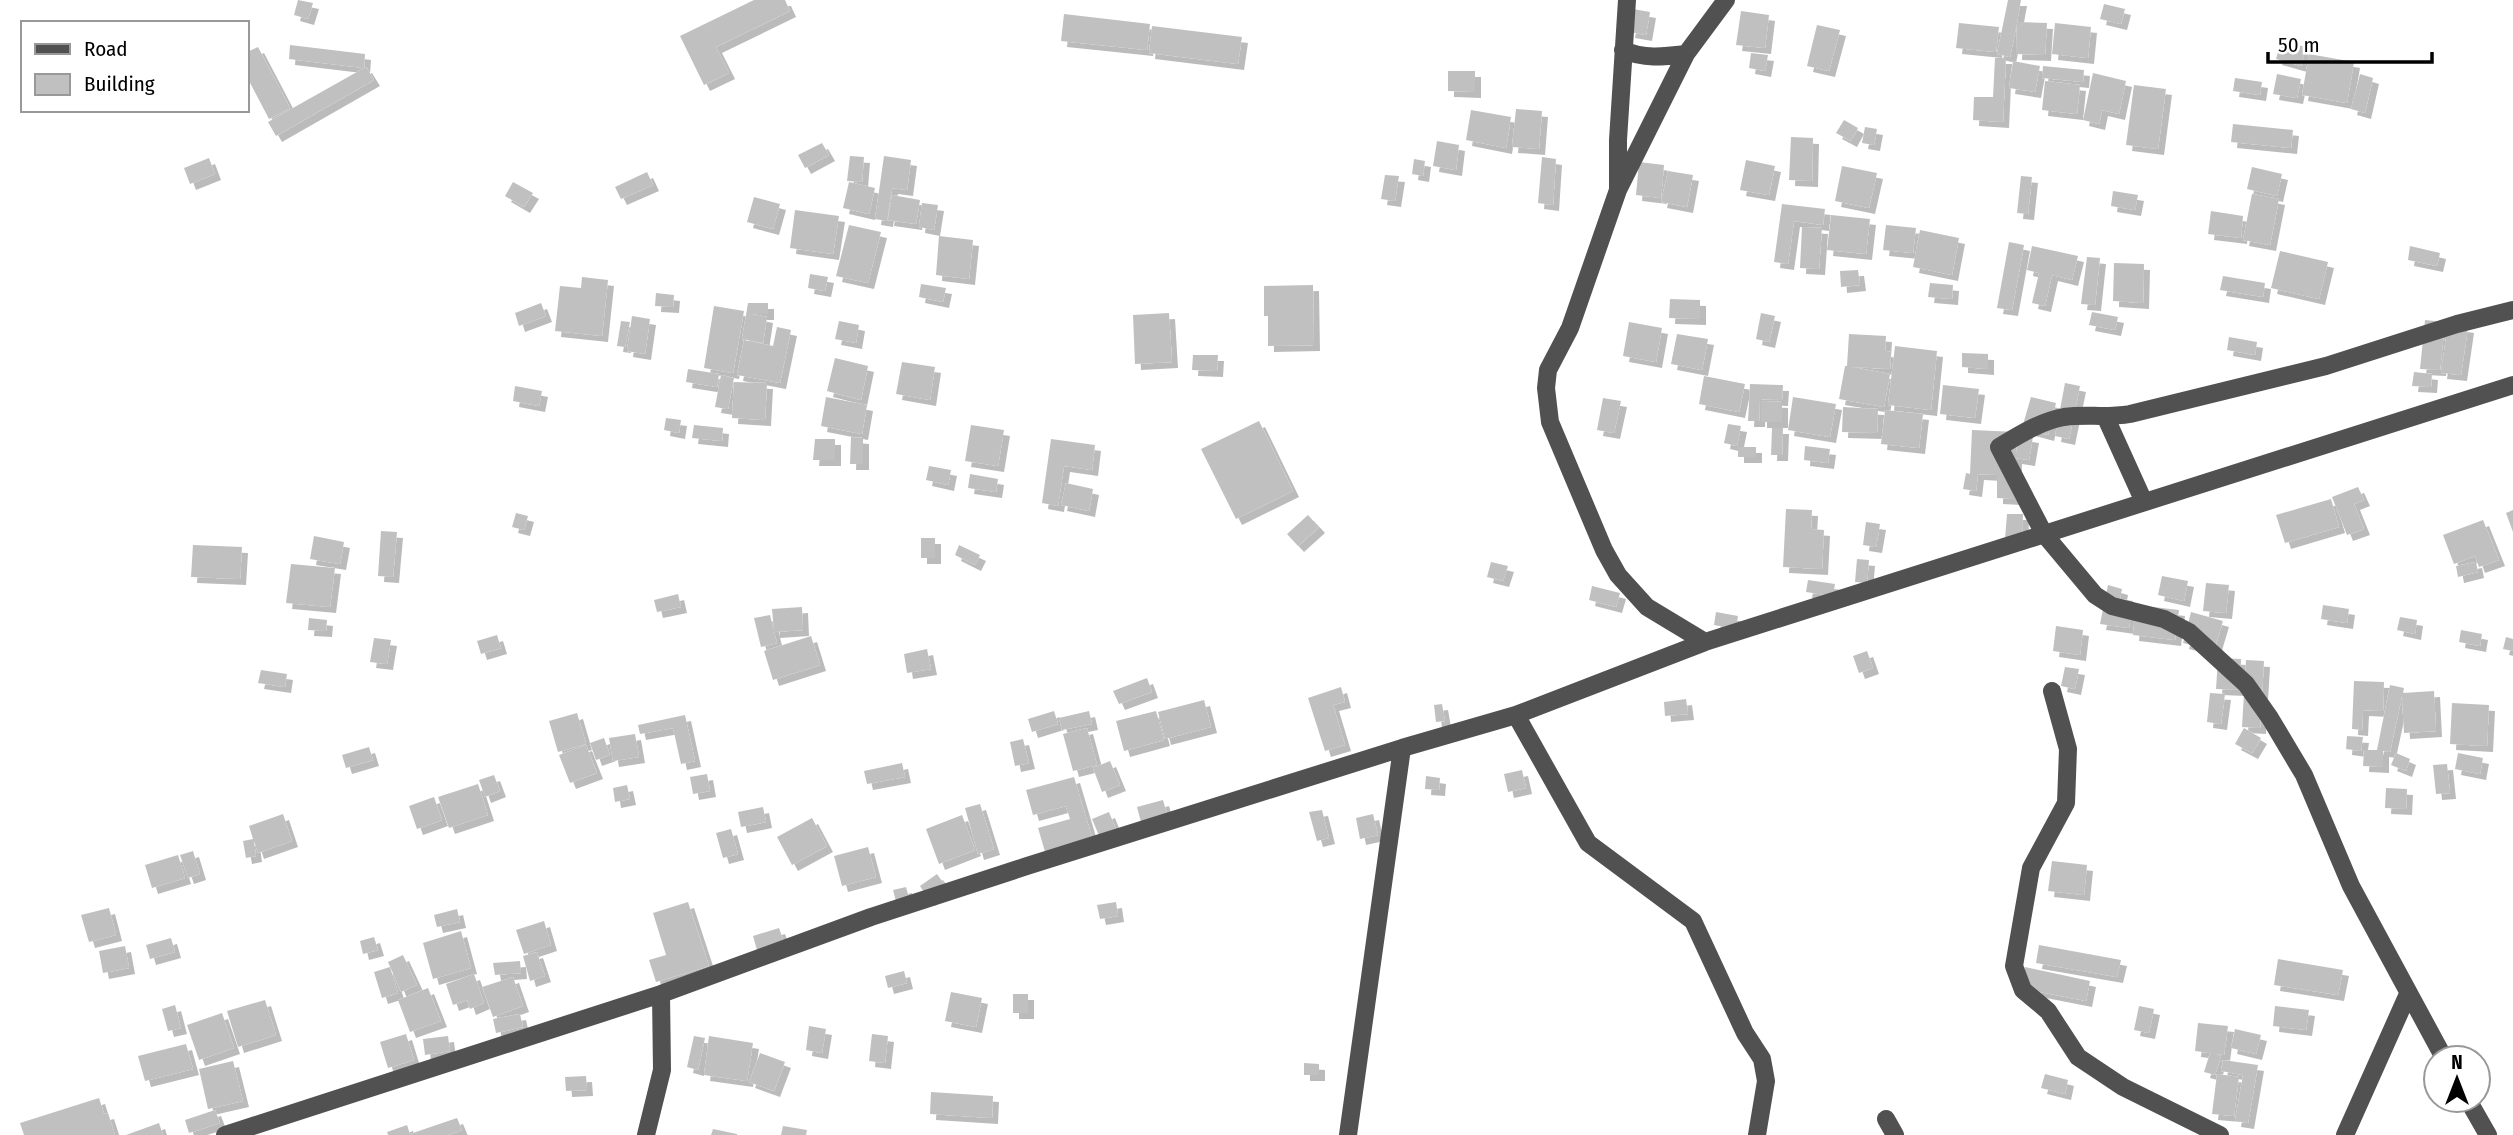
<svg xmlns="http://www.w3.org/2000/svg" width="2513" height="1135" font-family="'Fira Sans Condensed',sans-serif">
	<defs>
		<filter id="shadow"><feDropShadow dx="6" dy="6" stdDeviation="0" flood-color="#0004"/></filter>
	</defs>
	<rect width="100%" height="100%" fill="#fff"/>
	<path fill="#c0c0c0" filter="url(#shadow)" d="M298,0l15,3 -5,16 -14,-4z
		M754,0h31l5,11 -74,36 13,26 -25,12 -24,-49z
		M2008,0h13l-4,22 30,1 -2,32 -29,-1 1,-31 -7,34 -13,-3z
		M2104,4l21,5 -4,15 -21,-5z
		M1633,9l17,3 -4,23 -17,-3z
		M1741,11l28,4 -4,33 -29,-3z
		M1064,14l86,10 -3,26 -86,-9z
		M1959,23l40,4 -3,25 -40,-4z
		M2055,23l36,4 -3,31 -36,-4z
		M1817,25l23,5 -11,41 -22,-5z
		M1152,26l90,11 -4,27 -89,-11z
		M2281,41l25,6 -5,19 -25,-7z
		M290,45l75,9 -1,14 2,-1 8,13 -98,56 -8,-14 96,-54 -75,-9z
		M258,47l32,61 -21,11 -22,-42v-25z
		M1751,53l17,2 -3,16 -16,-3z
		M2309,54l45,8 -7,41 -45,-8z
		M1995,58h11l-3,64 -30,-2 1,-23h19z
		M2013,61l27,5 -5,26 -26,-4z
		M2043,66l41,4 -1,12 -41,-4z
		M1448,71h27v21l-27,-1z
		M2093,73l33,8 -7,33 -17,-4 -3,14 -16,-4z
		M2277,74l24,5 -4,19 -24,-4z
		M2360,74l13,4 -8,35 -14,-4z
		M2235,78l27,4 -2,13 -27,-4z
		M2045,81l35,4 -3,29 -35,-4z
		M2134,85l32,4 -8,60 -32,-4z
		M1516,109l26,2 -3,38 -27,-2z
		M1471,110l40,7 -5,31 -40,-8z
		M1844,120l14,8 -7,13 -15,-8z
		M2233,124l60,6 -2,18 -60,-6z
		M1865,127l12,2 -3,16 -12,-2z
		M1791,137l22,1 -1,43 -23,-1z
		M1437,141l22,4 -3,25 -23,-4z
		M822,143l7,12 -24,13 -7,-13z
		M850,156l14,1 -2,25 -15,-1z
		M884,156l27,4 -4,30 -15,-2 -5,33 -12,-2z
		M1542,157l14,2 -3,46 -15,-2z
		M209,158l6,16 -25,10 -6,-16z
		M1414,159l11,2 -2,15 -11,-2z
		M1746,160l29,6 -6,29 -29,-5z
		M1639,162l25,3 -3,33 -25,-3z
		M1842,166l35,7 -8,35 -34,-7z
		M2252,167l30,7 -5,22 -30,-7z
		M1668,171l25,4 -6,32 -26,-5z
		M647,172l6,13 -32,14 -6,-12z
		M1385,175l14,1 -4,25 -14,-2z
		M2021,176l11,1 -4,37 -11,-1z
		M513,182l20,11 -9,14 -19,-11z
		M849,182l26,6 -6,26 -26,-6z
		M2113,191l25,4 -3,15 -24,-4z
		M2252,194l27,5 -9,46 -27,-5z
		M892,195l28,5 -4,24 -28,-4z
		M754,197l26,7 -7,25 -26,-7z
		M922,203l16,2 -4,25 -15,-3z
		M1782,204l43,5 -2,16 -29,-4 -6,43 -14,-2z
		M795,210l44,6 -6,38 -43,-6z
		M2211,211l32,5 -2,22 -33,-4z
		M1831,215l39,4 -4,35 -39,-4z
		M849,225l32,7 -13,51 -32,-7z
		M1886,225l30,3 -3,25 -30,-3z
		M1802,227l20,1 -3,41 -19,-1z
		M1920,230l39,8 -7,37 -39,-8z
		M939,236l34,4 -4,39 -33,-4z
		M2009,242l15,3 -12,65 -15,-2z
		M2032,246l46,10 -6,24 -20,-5 -7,31 -13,-3 7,-30 -12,-3z
		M2410,246l30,7 -3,13 -29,-6z
		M2280,251l48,11 -9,37 -48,-11z
		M2087,257l13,1 -5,47 -14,-1z
		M2114,263l30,1 -1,39 -30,-2z
		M1858,270l2,15 -19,2 -1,-16z
		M810,274l18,3 -3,14 -17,-3z
		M2223,276l42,7 -2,14 -43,-7z
		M582,277l26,3 -6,56 -47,-5 5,-45 21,2z
		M1930,283l23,2 -1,14 -24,-2z
		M921,284l25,4 -3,14 -24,-5z
		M1313,285l1,60 -46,1v-30h-4v-30z
		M656,293l18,2 -1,12 -18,-1z
		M1670,299l30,1v19l-31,-1z
		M541,303l5,13 -27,10 -4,-13z
		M748,303h20v11h-16l15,3 -4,26 -21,-4z
		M714,306l30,5 -11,62 -29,-5z
		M2092,312l26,5 -3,13 -26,-5z
		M1169,313l3,49 -37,2 -2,-49z
		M1761,313l14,3 -6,26 -13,-3z
		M632,316l18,3 -5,35 -18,-3z
		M2425,320l20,2 -5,48 -20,-1z
		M621,321l9,1 -5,25 -8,-1z
		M839,321l20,4 -3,18 -21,-4z
		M1629,322l33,6 -6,34 -33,-6z
		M2448,324l20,3 -7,48 -20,-2z
		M777,327l14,3 -11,53 -43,-8 7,-35 29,6z
		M1677,334l31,5 -6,31 -31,-6z
		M1849,334l37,2 -1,15 6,1 -1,17 -38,-2 38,7 -6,33 -45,-8 6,-33h2z
		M2229,337l28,5 -2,13 -28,-5z
		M1895,346l42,5 -6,59 -43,-5z
		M1962,353l26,1v15l-26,-2z
		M1193,355h25l-1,16 -25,-1z
		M835,358l33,8 -7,34 -34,-9z
		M902,362l33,5 -5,33 -34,-6z
		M688,369l31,5 -2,13 -31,-5z
		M2414,372l18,2 -1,13 -19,-1z
		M721,375l13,3 -6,31 -13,-2z
		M1704,376l41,8 -6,28 -40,-8z
		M734,382l33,1 -2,37 -33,-2z
		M2065,383l15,3 -11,53 -14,-3z
		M1750,384l33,1 -1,15 -22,-1 -1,22h-11z
		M1943,385l36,4 -4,29 -35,-4z
		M515,386l27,5 -3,15 -26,-5z
		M826,397l41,8 -5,29 -41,-8z
		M1793,397l43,7 -6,33 -42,-7z
		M2031,397l25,6 -8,32 -26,-7z
		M1603,398l18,3 -7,32 -17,-3z
		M1761,401l21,1v20h-21z
		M1843,407l35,2 -1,24 -35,-1z
		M1885,410l38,4 -4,34 -38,-4z
		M666,418l15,2 -2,13 -15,-3z
		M1259,421l34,70 -57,28 -35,-70z
		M1728,424l13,2 -4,20 -13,-3z
		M694,425l29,3 -1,13 -30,-3z
		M971,425l33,5 -6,36 -33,-5z
		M1772,428h11l-1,27h-11z
		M1972,430l45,2 -1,22 4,-19 13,2 -4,23 -13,-2 -1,41 -18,-1v-23l-19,-1 -2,17 -13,-2 3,-16 4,1z
		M851,437l12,1v26h-13z
		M815,439h20v21h-22z
		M1051,439l44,6 -3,25 -28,-4 -6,40 -16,-3z
		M1805,446l25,3 -2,14 -24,-3z
		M1738,447h18v10h-18z
		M929,466l22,4 -3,15 -22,-5z
		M970,474l28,5 -2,13 -28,-4z
		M1066,483l27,6 -4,22 -28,-6z
		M2358,487l6,13 -10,4 10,25 -17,6 -15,-38z
		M2331,499l8,28 -54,16 -9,-28z
		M1786,509l26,1 -1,19 13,1 -2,39 -39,-2z
		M2513,510v22l-7,-19z
		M516,513l12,3 -4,14 -12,-3z
		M2007,514h16l-1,26 -17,-1z
		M1308,515l11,12 -21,19 -11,-12z
		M2483,520l16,40 -20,7 -4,-11 -21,8 -11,-29z
		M1866,522l14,2 -4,23 -13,-2z
		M381,531l16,1 -4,45 -15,-1z
		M314,536l30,6 -4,22 -30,-5z
		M921,538h14v20h-14z
		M193,545l49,2 -2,32 -49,-2z
		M959,545l21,10 -5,10 -20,-10z
		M1857,559l12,1 -2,23 -12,-1z
		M1491,562l17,4 -5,15 -16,-4z
		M2476,562l2,10 -20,5 -2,-11z
		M291,564l44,4 -5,39 -44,-4z
		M2162,576l26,5 -4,20 -26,-6z
		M1808,580l27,4 -2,12 -27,-4z
		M2206,583l23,2 -3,28 -23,-2z
		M2108,585l14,4 -2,10 13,2 -4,27 -29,-4z
		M1592,586l28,7 -4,14 -27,-7z
		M678,594l3,13 -24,5 -3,-12z
		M2136,605l43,5 -4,30 -42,-5z
		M2323,605l26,4 -2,14 -26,-4z
		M802,607l1,23 -29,2 3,11 -16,4 -7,-29 16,-3 4,16 -2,-22z
		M1716,612l22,4 -2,13 -22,-4z
		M2191,612l32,9 -9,30 -31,-8z
		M2400,617l17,3 -2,14 -18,-4z
		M309,618l18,2 -1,11 -18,-1z
		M2056,626l27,4 -3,25 -27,-4z
		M2461,630l21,4 -2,12 -21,-4z
		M497,635l4,13 -20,6 -4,-13z
		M811,636l9,29 -47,15 -9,-29z
		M2506,637l7,2v12l-10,-2z
		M374,638l17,2 -4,24 -17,-2z
		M927,649l4,20 -24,4 -3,-19z
		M1867,651l6,17 -14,5 -6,-17z
		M2218,658l23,1 -1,31 -24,-1z
		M2246,660l18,1 -4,67 -18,-1z
		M2065,667l14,2 -4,20 -14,-3z
		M261,670l26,4 -2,13 -27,-4z
		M1147,678l5,14 -33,12 -6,-13z
		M2354,681l30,1 -1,29 -20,-1 -1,20 -10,-1z
		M2390,685l14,3 -1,5 31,-2 2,40 -32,2 -2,-37 -12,56 -7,-1v16l-20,-1 1,-16h13z
		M1341,687l4,15 -12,3 12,40 -20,6 -17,-53z
		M2210,693l15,1 -4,30 -14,-2z
		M1686,699l2,15 -23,2 -1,-14z
		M1204,700l7,27 -46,12 -7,-27z
		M2452,703l37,2 -2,41 -37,-2z
		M1442,704l3,17 -9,1 -2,-17z
		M1054,711l4,13 -26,8 -4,-13z
		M1089,711l3,13 -30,6 -3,-12z
		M1156,711l8,29 -40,11 -8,-30z
		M577,713l9,31 -28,8 -9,-31z
		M685,715l10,46 -14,3 -8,-36 -33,6 -2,-9z
		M1087,728l10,37 -24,6 -10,-37z
		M2244,728l17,10 -9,15 -17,-9z
		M635,734l4,23 -26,4 -4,-23z
		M2347,736l16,1 -2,14 -15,-2z
		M604,738l6,17 -14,5 -6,-17z
		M1023,739l6,24 -14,3 -5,-24z
		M586,745l11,28 -27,10 -11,-28z
		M369,747l4,13 -27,8 -4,-13z
		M2396,753l14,6 -4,12 -15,-6z
		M2458,753l25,5 -3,16 -25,-5z
		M1110,761l10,24 -18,7 -9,-24z
		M902,763l3,14 -38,7 -3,-13z
		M2447,764l3,29 -14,1 -3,-29z
		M1522,770l4,18 -18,4 -4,-18z
		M707,774l3,17 -17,3 -3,-17z
		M494,775l6,16 -15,6 -6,-17z
		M1426,776l14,2 -1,12 -14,-1z
		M1074,777l19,64 -47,14 -8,-27 32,-9 -4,-13 -33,9 -7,-25z
		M478,784l10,31 -39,13 -11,-31z
		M627,785l3,14 -15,3 -2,-14z
		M2386,788l21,1 -1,20 -21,-1z
		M434,797l8,23 -25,9 -8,-23z
		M1163,800l4,14 -26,8 -4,-15z
		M980,804l14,45 -16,5 -13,-46z
		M763,807l3,15 -25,5 -3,-15z
		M1322,810l7,28 -12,3 -8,-29z
		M1109,812l8,20 -17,6 -8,-19z
		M283,814l9,27 -34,12 -4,-12 2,15 -10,2 -3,-17 10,-2 -4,-13z
		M1373,814l5,21 -18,4 -4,-21z
		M962,815l13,35 -36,14 -13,-35z
		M812,818l15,28 -35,19 -15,-28z
		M731,829l7,25 -15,4 -7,-25z
		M868,847l8,30 -34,9 -8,-30z
		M193,851l7,23 -12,4 -8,-23z
		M178,855l7,23 -33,10 -7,-23z
		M2052,861l35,4 -3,30 -36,-4z
		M937,874l10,14 -18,12 -9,-14z
		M906,887l4,15 -13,3 -4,-15z
		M688,902l21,64 -53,16 -7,-22 17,-5 -13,-42z
		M1116,902l2,14 -18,3 -3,-14z
		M109,908l7,27 -27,7 -8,-27z
		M457,909l3,13 -23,5 -3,-12z
		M544,921l7,24 -27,9 -8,-24z
		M779,928l5,14 -27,8 -4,-14z
		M461,931l10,37 -38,11 -10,-36z
		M374,937l4,13 -15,4 -3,-13z
		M171,938l4,14 -25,7 -4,-14z
		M2039,945l82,15 -4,17 -81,-14z
		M125,946l4,22 -26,5 -4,-22z
		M537,952l8,24 -15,5 -7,-25z
		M403,955l14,30 -16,7 -13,-30z
		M2278,959l65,11 -5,25 -64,-10z
		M520,961l1,12 -26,2 -2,-12z
		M390,967l8,26 -16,5 -8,-26z
		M2025,967l65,14 -4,20 -66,-13z
		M904,971l3,12 -19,5 -3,-12z
		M474,974l10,29 -14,6 -3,-9 -14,5 -7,-21z
		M513,977l10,29 -30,11 -11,-30z
		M428,988l13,33 -31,11 -12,-32z
		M951,992l31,6 -6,29 -31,-6z
		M1013,994h15v19h-15z
		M265,1000l11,35 -38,12 -11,-36z
		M175,1005l6,23 -13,3 -6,-22z
		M2139,1006l15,3 -5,24 -15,-3z
		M2275,1006l34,4 -3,20 -33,-4z
		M222,1013l12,35 -35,12 -12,-35z
		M520,1014l3,13 -27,6 -3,-14z
		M2198,1023l30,3 -4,29 -9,-1 6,2 -6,19 -11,-3 6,-19 -15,-2z
		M809,1026l17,3 -4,24 -16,-3z
		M2235,1029l26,6 -5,19 -25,-6z
		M406,1034l8,26 -26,8 -8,-26z
		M872,1034l16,2 -3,27 -16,-2z
		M448,1036l2,15 -25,4 -2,-16z
		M694,1036l11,2 -7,32 -11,-3z
		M709,1036l44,7 -6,38 -43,-6z
		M186,1044l7,25 -48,12 -7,-25z
		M760,1053l25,9 -11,29 -25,-9z
		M2223,1060l35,5 -10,58 -13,-2 8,-46 -22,-4z
		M233,1061l10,40 -35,8 -9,-40z
		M1304,1063l15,1v11h-15z
		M2045,1074l23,6 -3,14 -24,-6z
		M2217,1074l22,3 -5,39 -22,-2z
		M586,1076l1,14 -21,1 -1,-14z
		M931,1092l62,4 -1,22 -62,-4z
		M99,1098l5,16 4,-1 7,22h-91l-4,-12z
		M215,1110l5,13 -31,10 -4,-13z
		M457,1118l5,12 -14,5h-60l-1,-3 20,-7 3,9z
		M159,1123l4,12h-37z
		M783,1126l24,4 -1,5h-25z
		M713,1129l24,5v1h-26z"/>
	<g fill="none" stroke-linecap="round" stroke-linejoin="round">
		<path stroke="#515151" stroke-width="18" d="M1623,50c21,9 39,7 63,4
			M1618,188v-48l9,-140
			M2106,418l38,84
			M1705,642l-58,-35 -29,-32 -14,-25 -54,-128 -4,-34 2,-18 22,-42 48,-138 68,-136 40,-54
			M2052,691l16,58 -2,54 -35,65 -17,98 9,24 25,21 30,46 45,30 97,48
			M1516,715l72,128 105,78 52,112 17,26 4,22 -9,54
			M2444,1058l-93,-172 -47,-111 -34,-57 -24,-34 -57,-52 -25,-13 -52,-13 -17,-11 -51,-61 -45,-87c20,-12 42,-26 65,-30 22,-3 43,1 66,-3l196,-48 131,-42 56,-14
			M2468,1100l20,35
			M1886,1119l9,16
			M225,1135l436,-141 210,-77 156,-51 375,-118 114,-33 189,-73 808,-257
			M646,1135l16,-65 -1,-76
			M1348,1135l54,-387
			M2345,1135l63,-141"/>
	</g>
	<rect x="21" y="21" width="228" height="91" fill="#ffffff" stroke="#999999" stroke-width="2"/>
	<rect x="35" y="44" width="35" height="10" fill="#515151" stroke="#999999" stroke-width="2"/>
	<text x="84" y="56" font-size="21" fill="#000000">Road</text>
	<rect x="35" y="74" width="35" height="21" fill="#c0c0c0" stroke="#999999" stroke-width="2"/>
	<text x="84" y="91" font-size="21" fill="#000000">Building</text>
	<g transform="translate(2457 1079)"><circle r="33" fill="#ffffff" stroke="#999999" stroke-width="2"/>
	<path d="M0-5L12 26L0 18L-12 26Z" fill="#000000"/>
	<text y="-10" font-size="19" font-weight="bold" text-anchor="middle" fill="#000000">N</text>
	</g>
	<path d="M2268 52v10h164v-10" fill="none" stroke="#000000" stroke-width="3.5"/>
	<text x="2278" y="52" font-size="21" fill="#000000" stroke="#ffffff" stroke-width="5" paint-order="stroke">50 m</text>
</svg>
